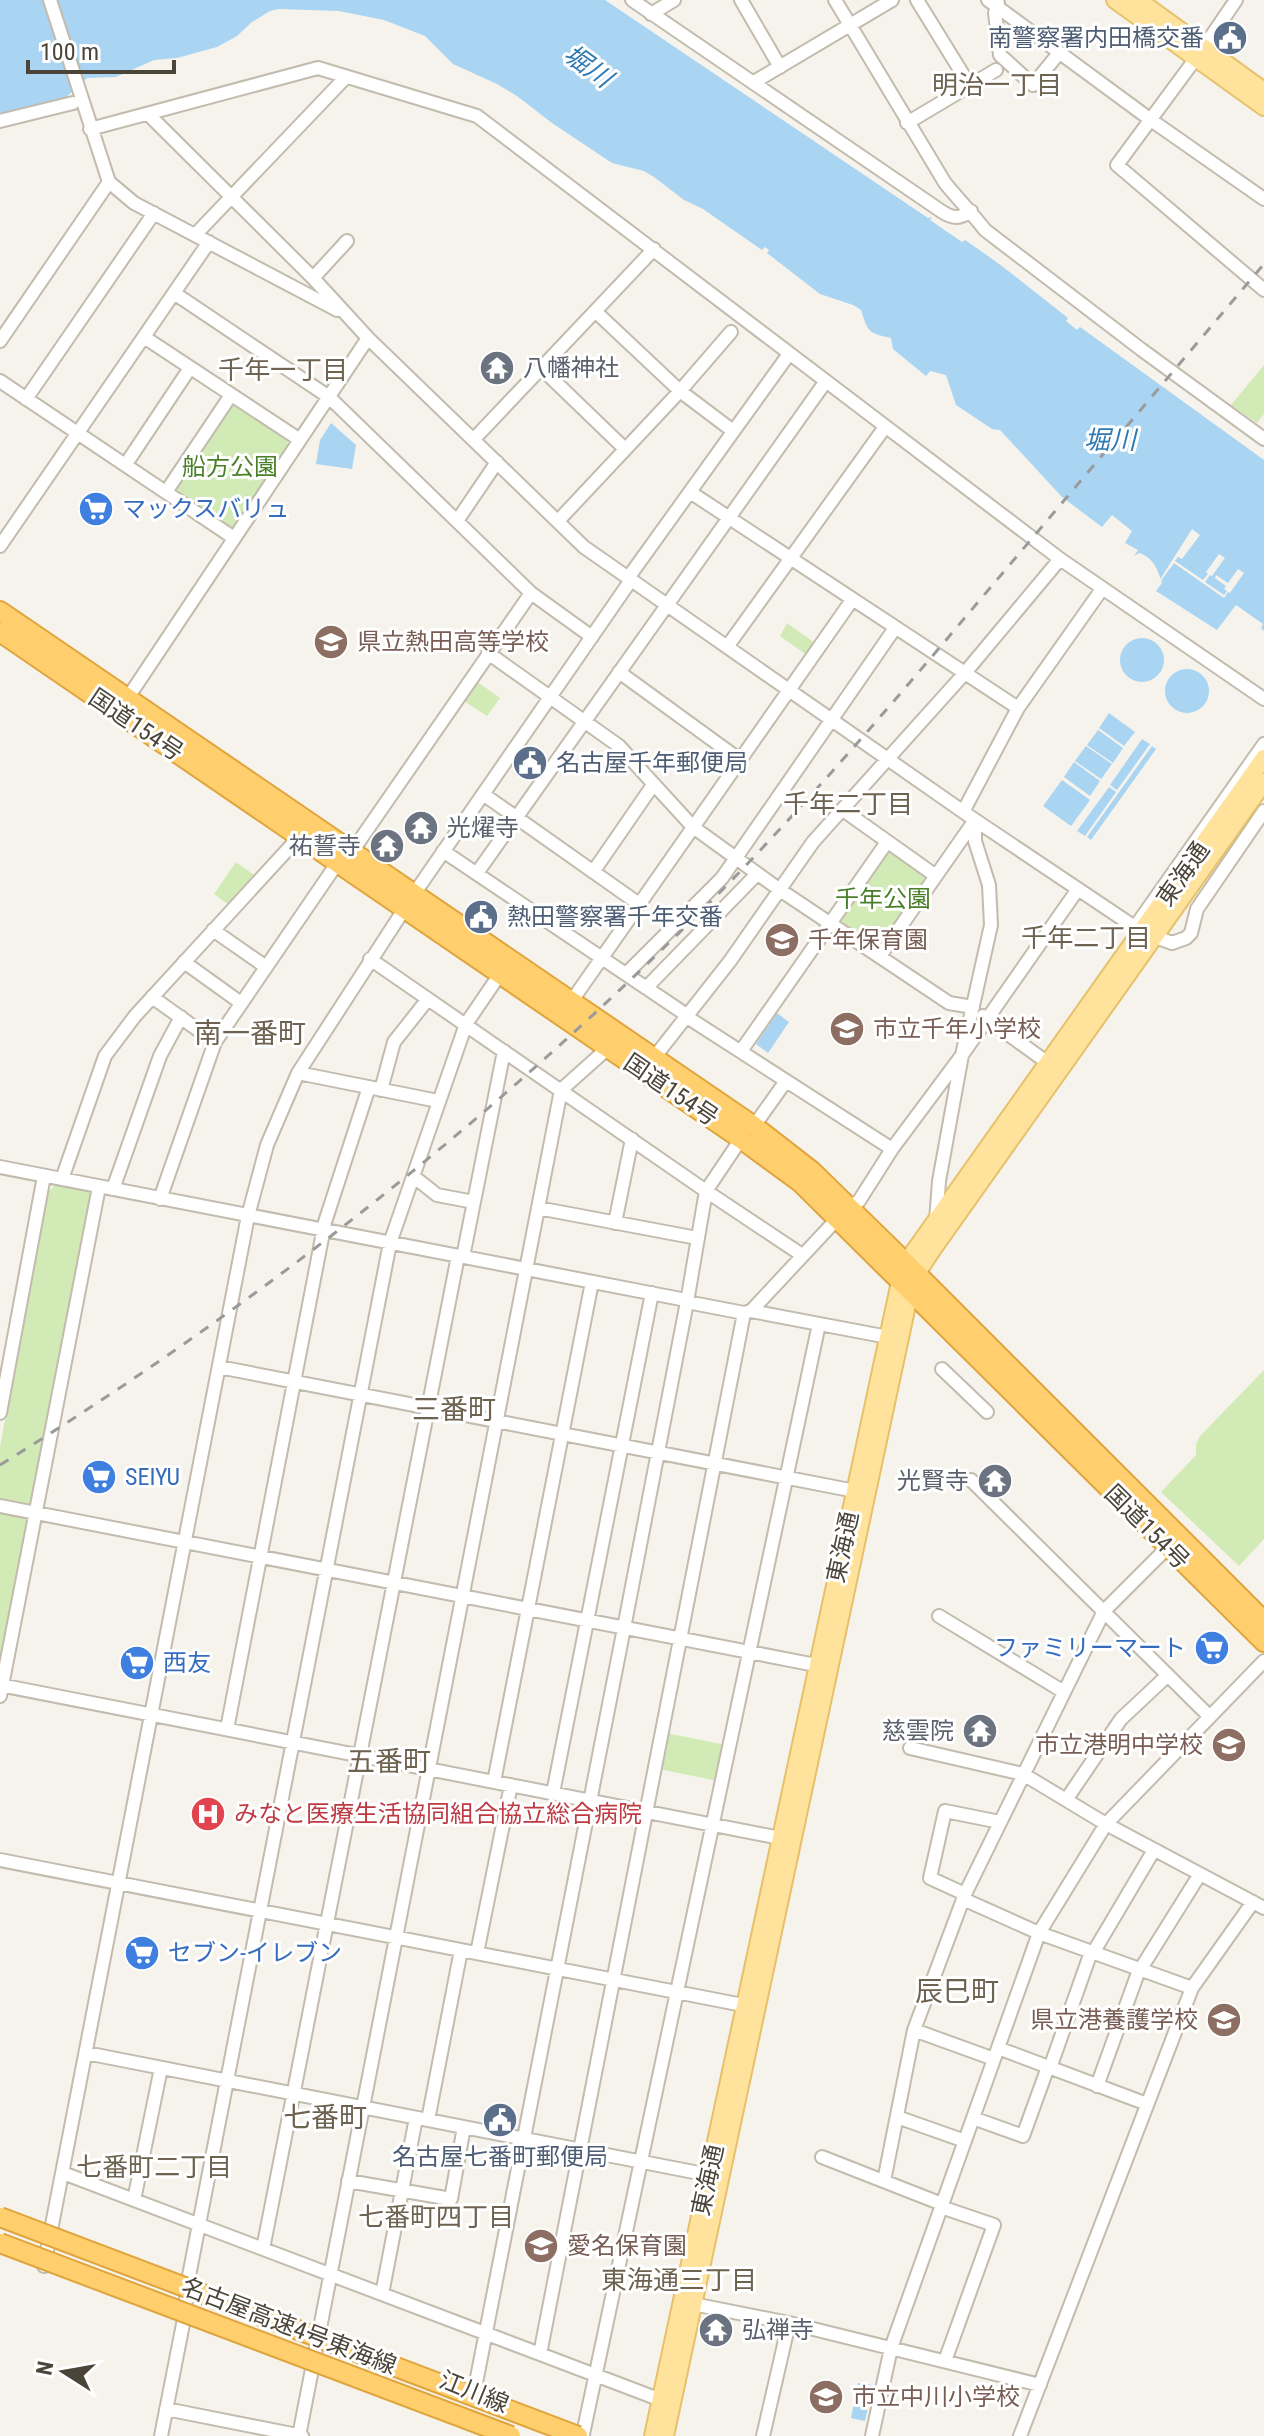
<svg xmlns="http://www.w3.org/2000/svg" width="1264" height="2436" font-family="'Roboto Condensed','Noto Sans JP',sans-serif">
	<rect width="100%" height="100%" fill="#f6f3ec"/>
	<path fill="#d2eab5" d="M1264,365v49l-7,9 -26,-18z
		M232,404l55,37 1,4 -55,82 -5,1 -54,-37v-5l54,-81z
		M787,623l28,20 -7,13 -28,-20z
		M476,681l24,17 -13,18 -23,-15z
		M890,850l38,26v4l-47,68 -4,1 -38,-26 -1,-5 48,-67z
		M236,862l21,15 -28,28 -15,-11z
		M56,1184l36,9 -92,481v-227l47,-254z
		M1264,1370v169l-25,27 -78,-74 35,-37v-11l4,-8z
		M666,1733l60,12 -8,36 -59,-12z"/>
	<path fill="#a9d4f2" d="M0,0h605l323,218 4,-1 -2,3 32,22 3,-2c36,24 69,51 103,78l-2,3 11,9 3,-3 184,133v171l-3,-3 2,-4 -27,-19 -19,25 -61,-39 6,-8c-4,-13 -9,-26 -23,-30l-5,3 4,-6 -13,-7 7,-12 -20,-16 -10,12 -40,-30 -62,-67 -8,-1 -36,-24 -10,-30 -16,-4 -4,5 -33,-27 -2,-11c-23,-5 -23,-6 -30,-28l-8,-5 -33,-11 -53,-41 2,-3 -4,-3 -3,3 -59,-41 -19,-9 -30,-23 -10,-6 -32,-8 -60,-40 -35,-27 -20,-12 -44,-20 -28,-28 -41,-16 -45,-9 -61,-2 -8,2 -18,11 -15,14 -20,11 -40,11 -23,2 -38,17 -29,1 -22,20 -65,16z
		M331,423l25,22 -4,24 -36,-5 4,-24z
		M1120 660a22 22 0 1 1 44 0a22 22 0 1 1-44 0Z
		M1165 691a22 22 0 1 1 44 0a22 22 0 1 1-44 0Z
		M1109,713l26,19 -11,14 -25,-18z
		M1098,730l25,18 -10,15 -26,-18z
		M1142,739l8,5 -33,46 -7,-5z
		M1086,746l26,18 -11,15 -26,-18z
		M1152,746l4,3 -65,91 -4,-3z
		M1074,762l26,19 -10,15 -26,-19z
		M1062,780l28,20 -19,26 -28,-20z
		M1109,787l7,5 -31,44 -8,-5z
		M777,1013l12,9 -21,31 -12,-9z
		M858,2383l15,2 -8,36 -14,-3z"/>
	<path fill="#f6f3ec" d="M1192,529l8,6 -18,24 -4,-2 -3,4 28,19 5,-6 -2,-2 13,-18 6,4 -13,18 -2,-1 -5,7 19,13 3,-4 -3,-2 2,-3 -11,-8 1,-3 12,8 10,-14 6,4 -14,20 -2,-1 -4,6 -50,-35 -14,19 -1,-1z"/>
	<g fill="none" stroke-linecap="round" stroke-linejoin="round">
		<g stroke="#c2bbae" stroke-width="16">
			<path id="minor" d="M50,0l59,182 25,21 203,107
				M632,0l309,211c12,8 18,8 30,0
				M741,0l39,67
				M835,0l110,183c13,16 27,30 40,47l157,120 122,89
				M917,0l53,86
				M988,0l163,120 113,79
				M998,3l-3,10 5,42 33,30 26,-32
				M651,14l23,-14
				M1204,47l32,-47
				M1196,58l-79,107 147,125
				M754,82l138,-82
				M148,114l165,164 55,60 216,209 391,273 167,112 30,11 14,-5 5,-5 6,-24 67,-98
				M0,121l73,-18
				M907,123l89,-53
				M90,129l228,-61 159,48 583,443 204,140
				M195,235l151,-158
				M313,278l34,-37
				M174,293l155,104 202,196 61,44
				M596,312l84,79 53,40
				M144,337l156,103
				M0,341l109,-159
				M541,368l84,81
				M0,381l234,157
				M26,399l128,-186
				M474,439l180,-190
				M126,464l64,-96
				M166,492l65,-97
				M690,492l328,216
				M457,521l40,-59
				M558,521l122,-130 51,-59
				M0,546l209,-304
				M628,578l161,-224
				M727,647l158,-220
				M488,653l131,93 74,81 87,63 169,113 24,4
				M619,672l121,88
				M127,699l241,-361
				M483,794l156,110
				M843,810l93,66
				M964,810l54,-102 84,-119
				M443,851l245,165
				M351,853l180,-260
				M593,872l60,-87
				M477,873l349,-492
				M1135,927l129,-183
				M213,930l53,37
				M880,956l95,-136
				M370,959l336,232 96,64
				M184,962l57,41
				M626,974l96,-96 173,-250
				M646,988l111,-114
				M152,997l63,45
				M571,1002l281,-402
				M983,1016l65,47
				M687,1017l205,132
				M741,1051l146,-209
				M653,1059l77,-98 83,-119 151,-168 96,-115
				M298,1073l140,28
				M381,1090l13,-48 34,-43
				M754,1126l32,-45
				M0,1167l686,133
				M413,1176l24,19 37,7
				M62,1179l43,-123 30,-40 165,-180
				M113,1189l47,-133 21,-39
				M160,1199l55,-157 123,-180
				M849,1207l10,-6 33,-52 70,-94 116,-166
				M538,1208l159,30
				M936,1221l3,-40 23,-126 29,-130 -2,-40 -14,-44v-21
				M615,1223l17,-84
				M463,1257l41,-206
				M687,1302l57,11 7,-2 137,26
				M751,1311l86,-92
				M219,1367l636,124
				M942,1369l45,43
				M0,1413l44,-237
				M971,1480l239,237
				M0,1506l826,161
				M939,1616l125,76
				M0,1685l780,153
				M0,1696l99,-509
				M227,1729l98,-507 44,-135
				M910,1748l113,26 83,50 158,84
				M494,1782l98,-500
				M553,1793l99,-500
				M1066,1800l55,-81 47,-44
				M0,1860l753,147
				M965,1894l-35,-16 15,-67 55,11
				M963,1899l76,34 153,55
				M477,1953l34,-168
				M1093,1953l61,-103
				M1140,1970l60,-96
				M914,2030l80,29
				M998,2048l149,56
				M86,2053l623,122 6,-1
				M1050,2068l41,-116
				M1097,2086l42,-116
				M897,2117l68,24
				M973,2118l50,18 25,-69
				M428,2120l33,-170
				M822,2157l120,47
				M63,2173l598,227
				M348,2181l103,18 13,-72
				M884,2181l30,-151 51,-136 139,-283 64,-64
				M134,2200l27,-132
				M941,2207l53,18 -49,136
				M263,2249l195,-993
				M44,2266l204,-1050 19,-71 31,-72 116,-179 217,-314
				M382,2294l34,-176
				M693,2304l96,19 251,62
				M540,2354l204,-1041
				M474,2393l150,-765 63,-326 19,-111 35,-52
				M166,2409l136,27
				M583,2434l236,-1110
				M161,2436l23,-117 4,-38 202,-1038 76,-219 34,-50
				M299,2436l262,-1346 47,-42
				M763,2436l26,-113
				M872,2436l19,-88 148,-415 67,-109 158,-163
				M1020,2436l172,-448 61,-86"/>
		</g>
		<g stroke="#e6c16a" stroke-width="20">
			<path id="major" d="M1115,0l149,107
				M1138,0l126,91
				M653,2436l247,-1154 6,-19 358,-505
				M665,2436l245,-1145 7,-18 15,-23 332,-468"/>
		</g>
		<g stroke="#e0a43c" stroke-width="22">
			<path id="highway" d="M0,611l754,515 58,45 94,92 358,358
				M0,632l741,507 60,44 463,459"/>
		</g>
		<use href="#minor" stroke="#fff" stroke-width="12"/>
		<use href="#major" stroke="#ffe39c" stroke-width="16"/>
		<use href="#highway" stroke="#ffcf6e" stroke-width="18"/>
		<path stroke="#9a9a9a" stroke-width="3" stroke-dasharray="10 10" stroke-linecap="butt" d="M0,1465c265,-164 510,-359 728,-581 88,-91 170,-187 251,-283 95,-112 190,-225 285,-337"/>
		<g stroke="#e0a43c" stroke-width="22" stroke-linecap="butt">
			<path id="highway-bridge" d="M0,2217l578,219
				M0,2243l511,193"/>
		</g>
		<use href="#highway-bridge" stroke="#ffcf6e" stroke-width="18"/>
	</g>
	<defs>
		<g id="civic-disc" transform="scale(1.8)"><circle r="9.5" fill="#5c6f8a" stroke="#fff"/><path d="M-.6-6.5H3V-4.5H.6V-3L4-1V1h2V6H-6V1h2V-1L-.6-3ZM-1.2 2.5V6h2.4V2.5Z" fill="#fff"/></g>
		<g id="temple-disc" transform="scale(1.8)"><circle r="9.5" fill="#6b7280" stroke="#fff"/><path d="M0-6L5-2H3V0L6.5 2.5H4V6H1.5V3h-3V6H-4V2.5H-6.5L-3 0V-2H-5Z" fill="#fff"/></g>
		<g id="supermarket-disc" transform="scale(1.8)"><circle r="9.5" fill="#3f7fe0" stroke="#fff"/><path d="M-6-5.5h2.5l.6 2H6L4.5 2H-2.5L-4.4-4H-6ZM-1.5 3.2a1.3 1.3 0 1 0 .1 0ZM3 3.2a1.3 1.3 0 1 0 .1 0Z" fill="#fff"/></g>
		<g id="school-disc" transform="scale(1.8)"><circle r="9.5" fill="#8d6e63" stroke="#fff"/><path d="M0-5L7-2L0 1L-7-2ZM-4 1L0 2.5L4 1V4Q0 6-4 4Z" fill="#fff"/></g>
		<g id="hospital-disc" transform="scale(1.8)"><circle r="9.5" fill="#e0444e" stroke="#fff"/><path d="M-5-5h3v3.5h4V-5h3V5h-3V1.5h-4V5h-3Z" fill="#fff"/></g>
	</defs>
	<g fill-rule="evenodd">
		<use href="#civic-disc" x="1230" y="38"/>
		<use href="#temple-disc" x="497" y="368"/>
		<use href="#supermarket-disc" x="96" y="509"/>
		<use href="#school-disc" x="331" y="642"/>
		<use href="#civic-disc" x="530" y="763"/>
		<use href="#temple-disc" x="421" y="828"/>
		<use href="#temple-disc" x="387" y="846"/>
		<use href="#civic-disc" x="481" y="917"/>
		<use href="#school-disc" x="782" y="940"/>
		<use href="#school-disc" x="847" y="1029"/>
		<use href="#supermarket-disc" x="99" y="1477"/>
		<use href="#temple-disc" x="995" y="1481"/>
		<use href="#supermarket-disc" x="1212" y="1648"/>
		<use href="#supermarket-disc" x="137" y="1663"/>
		<use href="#temple-disc" x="980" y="1731"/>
		<use href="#school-disc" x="1229" y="1745"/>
		<use href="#hospital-disc" x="208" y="1814"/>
		<use href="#supermarket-disc" x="142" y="1953"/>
		<use href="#school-disc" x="1224" y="2020"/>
		<use href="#civic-disc" x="500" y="2120"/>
		<use href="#school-disc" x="541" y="2246"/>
		<use href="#temple-disc" x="716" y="2330"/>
		<use href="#school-disc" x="826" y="2397"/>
	</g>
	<g text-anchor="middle" stroke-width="6" stroke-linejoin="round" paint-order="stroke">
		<g font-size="24" fill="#4e5e75" stroke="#fff" text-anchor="start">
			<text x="1204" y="46" text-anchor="end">南警察署内田橋交番</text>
			<text x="556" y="771">名古屋千年郵便局</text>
			<text x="507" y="925">熱田警察署千年交番</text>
			<text x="500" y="2165" text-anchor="middle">名古屋七番町郵便局</text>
		</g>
		<g font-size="24" fill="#5b616d" stroke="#fff" text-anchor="start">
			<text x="523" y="376">八幡神社</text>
			<text x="447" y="836">光燿寺</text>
			<text x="361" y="854" text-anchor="end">祐誓寺</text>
			<text x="969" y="1489" text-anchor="end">光賢寺</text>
			<text x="954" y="1739" text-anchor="end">慈雲院</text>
			<text x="742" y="2338">弘禅寺</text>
		</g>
		<g font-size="24" fill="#4a7f2a" stroke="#fff">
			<text x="230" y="475">船方公園</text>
			<text x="883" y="907">千年公園</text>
		</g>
		<g font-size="24" fill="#366cbe" stroke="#fff" text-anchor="start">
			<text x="122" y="517">マックスバリュ</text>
			<text x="125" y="1485">SEIYU</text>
			<text x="1186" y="1656" text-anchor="end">ファミリーマート</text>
			<text x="163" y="1671">西友</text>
			<text x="168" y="1961">セブン-イレブン</text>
		</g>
		<g font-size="24" fill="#785e54" stroke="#fff" text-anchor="start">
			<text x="357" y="650">県立熱田高等学校</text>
			<text x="808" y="948">千年保育園</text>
			<text x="873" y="1037">市立千年小学校</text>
			<text x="1203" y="1753" text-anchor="end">市立港明中学校</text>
			<text x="1198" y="2028" text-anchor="end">県立港養護学校</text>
			<text x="567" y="2254">愛名保育園</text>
			<text x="852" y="2405">市立中川小学校</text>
		</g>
		<g font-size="24" fill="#4b4439" stroke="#fff">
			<text transform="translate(136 725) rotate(34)" y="8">国道154号</text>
			<text transform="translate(1183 874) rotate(-55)" y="8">東海通</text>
			<text transform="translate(671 1090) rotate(34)" y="8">国道154号</text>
			<text transform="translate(1147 1527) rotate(45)" y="8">国道154号</text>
			<text transform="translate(843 1547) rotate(-78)" y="8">東海通</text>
			<text transform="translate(708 2180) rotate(-78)" y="8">東海通</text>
			<text transform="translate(289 2326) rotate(21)" y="8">名古屋高速4号東海線</text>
			<text transform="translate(474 2392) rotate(22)" y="8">江川線</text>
		</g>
		<g font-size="24" fill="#be3a42" stroke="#fff" text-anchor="start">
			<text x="234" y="1822">みなと医療生活協同組合協立総合病院</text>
		</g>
		<g font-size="26" font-style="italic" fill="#2e7ab2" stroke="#fff">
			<text transform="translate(588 66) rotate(36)" y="9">堀川</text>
			<text x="1110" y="449">堀川</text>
		</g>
		<g font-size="26" fill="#6e6250" stroke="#fff">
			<text x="997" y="94">明治一丁目</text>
			<text x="283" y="379">千年一丁目</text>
			<text x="848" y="813">千年二丁目</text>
			<text x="1086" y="947">千年二丁目</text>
			<text x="154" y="2176">七番町二丁目</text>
			<text x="436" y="2226">七番町四丁目</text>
			<text x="679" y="2289">東海通三丁目</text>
		</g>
		<g font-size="28" fill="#6e6250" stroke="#fff">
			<text x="250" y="1043">南一番町</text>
			<text x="454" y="1419">三番町</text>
			<text x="389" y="1771">五番町</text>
			<text x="957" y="2001">辰巳町</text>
			<text x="325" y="2127">七番町</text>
		</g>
	</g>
	<g transform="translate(64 2372) rotate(281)" stroke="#ffffff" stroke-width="6" paint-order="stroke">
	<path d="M0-6L14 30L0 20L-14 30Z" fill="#4b4439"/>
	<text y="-12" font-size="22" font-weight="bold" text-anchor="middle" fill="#4b4439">N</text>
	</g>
	<path d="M28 60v12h146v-12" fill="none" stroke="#4b4439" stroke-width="4"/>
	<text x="40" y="60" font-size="24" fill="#4b4439" stroke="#ffffff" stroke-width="6" paint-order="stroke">100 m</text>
</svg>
